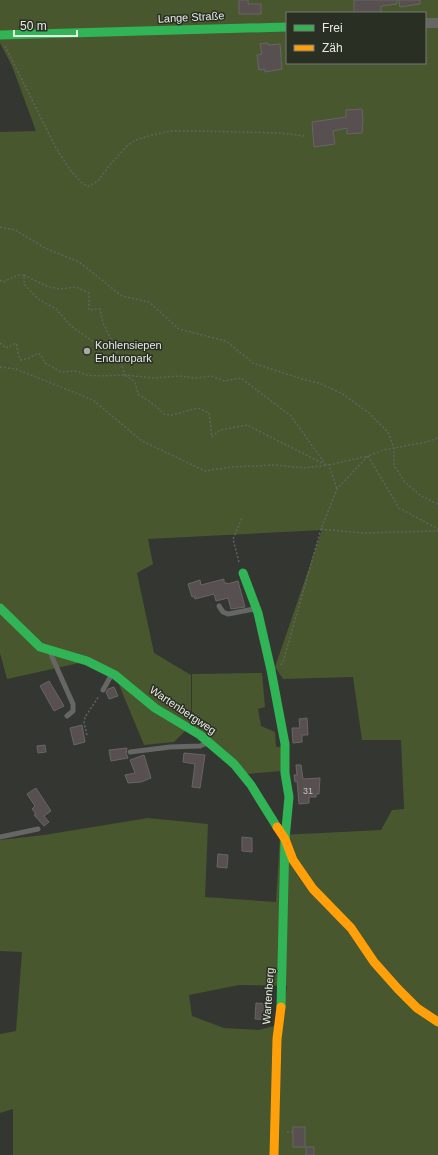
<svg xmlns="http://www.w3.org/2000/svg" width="438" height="1155" font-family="Helvetica,sans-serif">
	<rect width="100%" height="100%" fill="#343631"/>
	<path fill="#48572d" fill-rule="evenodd" d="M0,0h438v1155h-425v-46l-13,4v-79l16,-3 6,-79 -22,-1v-111l44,-5 104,-17 60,6 -3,73 71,5 4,-67 101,-5 11,-20 12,-1 -3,-69h-39l-9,-63 -70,2 -8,-12 47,-137 -174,9 5,25 -16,9 17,80 37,22v50l-17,17 -30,3 -29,-70 -27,-14 -81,18 -7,-26v-521l36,-1 -24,-65 -12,-23zM287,13h138v50h-138zM239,985l48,1 -6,38 -22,6 -35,-2 -32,-12 -3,-21z
		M262,673l3,34 -7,2 3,17 14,6 1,15h6v24l-36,3 -54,-48v-52z"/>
	<path fill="#574f50" stroke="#686665" d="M239,0h9v4h13v10h-22z
		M354,0h43v4l-16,2v7h-27z
		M399,0h21v4l-20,3z
		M268,43v2l12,-1 2,25 -17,3v-3l-6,1 -2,-15 5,-1 -2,-10z
		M362,109l1,12 -1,12 -15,1v-6l-14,3 2,13 -21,3 -2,-25 34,-5v-7z
		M224,579v4h3v1l11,-3 7,26 -14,2 -3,-11 -12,3 -2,-7 -19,5 -1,-3 -2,1 -4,-13 12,-4 1,5z
		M49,681l15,25 -10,5 -14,-25z
		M114,687l4,9 -9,3 -3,-7 2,-3z
		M307,718l1,17h-6v7l-9,1 -1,-15h8l-1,-9z
		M82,725l3,17 -11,3 -4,-17z
		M45,745l1,7 -8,1 -1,-7z
		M127,748l-1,5 2,5 -17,3 -2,-11z
		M184,753l21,2 -5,33 -8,-1 3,-23 -12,-2z
		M144,755l7,23 -10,4 -13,1 -3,-8 10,-2 -5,-13z
		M296,765h5l2,14 17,-1 -1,16h-3v3h-7v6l-10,1 -2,-23 -2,1 -1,-7h3z
		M36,788l15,23 -7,5 5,6 -5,4 -10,-11 2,-1 -4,-5 3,-3 -8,-12z
		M242,837l10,1v14l-10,-1z
		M218,854l10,1 -1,13 -10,-1z
		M256,1003l13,1 -1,16 -13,-1z
		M293,1127h12v20h-12z
		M306,1147h8v8h-8z"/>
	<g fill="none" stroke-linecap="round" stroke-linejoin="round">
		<path stroke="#626360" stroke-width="1.5" stroke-dasharray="2 2" stroke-linecap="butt" d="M5,46l51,102 15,23 10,11 4,3 4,1 9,-5 11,-15 19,-21 8,-5 16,-5 19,-4h24l85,2 24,3
			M0,227l15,3 30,18 34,14 43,34 27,6 30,27 47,12 27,22 49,16 17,4 24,11 26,19 19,19 6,16v17l10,16 17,15 17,8
			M24,275l22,11 14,3 16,-2 13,6v17l11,-1 3,14 13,27
			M0,280l3,2 15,-7h6v9l14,15 18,10 15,17 24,17 21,7 9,25 28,3 27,-2 15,2 16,-2 14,5 16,-3 50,38 35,49
			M0,343l6,5 10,-5c2,6 1,11 5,17l9,-2 8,-5 3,2 4,8 16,9 16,-1 9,4 14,1 25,-1 10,7 3,12 18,12 8,8 8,1 26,-7 11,5 3,24 8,-7 27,-5 77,39
			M0,367l16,2 77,31 49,41 63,30 26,-4 45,-2 28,3 25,-3 8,24
			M329,465l39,-9 31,52 39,21
			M321,529l41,4 76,-2
			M239,562l-6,-23 9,-21
			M281,665l2,-3 38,-133 16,-40 31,-33 15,-6 43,-8 12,-4
			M87,735l-3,-12 1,-6 14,-21
			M287,1132h6"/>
		<path stroke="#666765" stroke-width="5" d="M219,606l4,6 5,2 26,-5
			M51,652l1,5 21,47v7l-6,5
			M103,690l9,-16
			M130,752l40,-5 30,-1 7,-3
			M0,837l38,-8"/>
		<path stroke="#666765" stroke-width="10" d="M425,23h13"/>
		<path stroke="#30b455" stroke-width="9" d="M0,35l287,-8
			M243,573l15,40 13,57 14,74v29l4,24 -4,42 -4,168
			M0,608l40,39 47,14 28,14 40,33 45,27 34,29 17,21 26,42"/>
		<path stroke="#ff9f0a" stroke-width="9" d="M277,827l8,12 8,21 20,29 38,39 23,34 24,27 19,19 21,14
			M274,1155l3,-116 4,-32"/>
	</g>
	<circle fill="#a8aba5" stroke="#2a2f24" stroke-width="1.5" cx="87" cy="351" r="4"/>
	<g text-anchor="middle" stroke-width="3" stroke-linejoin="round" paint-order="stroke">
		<g font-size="9" fill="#c3c3be">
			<text x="308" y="794">31</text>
		</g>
		<g font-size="11" fill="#e7eae3" stroke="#2a2f24">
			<text transform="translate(191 17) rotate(-3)" y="4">Lange Straße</text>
			<text transform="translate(183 710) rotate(34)" y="4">Wartenbergweg</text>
			<text transform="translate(268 996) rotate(-86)" y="4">Wartenberg</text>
		</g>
		<g font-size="11" fill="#e7eae3" stroke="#2a2f24" text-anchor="start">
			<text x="95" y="349">Kohlensiepen<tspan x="95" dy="13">Enduropark</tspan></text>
		</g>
	</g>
	<rect x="286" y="12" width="140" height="52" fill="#2a2f24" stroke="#767a70"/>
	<rect x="294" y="25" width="20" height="6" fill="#30b455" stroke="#767a70"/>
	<text x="322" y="32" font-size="12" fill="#e7eae3">Frei</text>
	<rect x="294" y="45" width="20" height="6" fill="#ff9f0a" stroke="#767a70"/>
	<text x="322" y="52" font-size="12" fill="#e7eae3">Zäh</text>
	<path d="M14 30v6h63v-6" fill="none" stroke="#e7eae3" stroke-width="2"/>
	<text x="20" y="30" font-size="12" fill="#e7eae3" stroke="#2a2f24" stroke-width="3" paint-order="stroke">50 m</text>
</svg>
